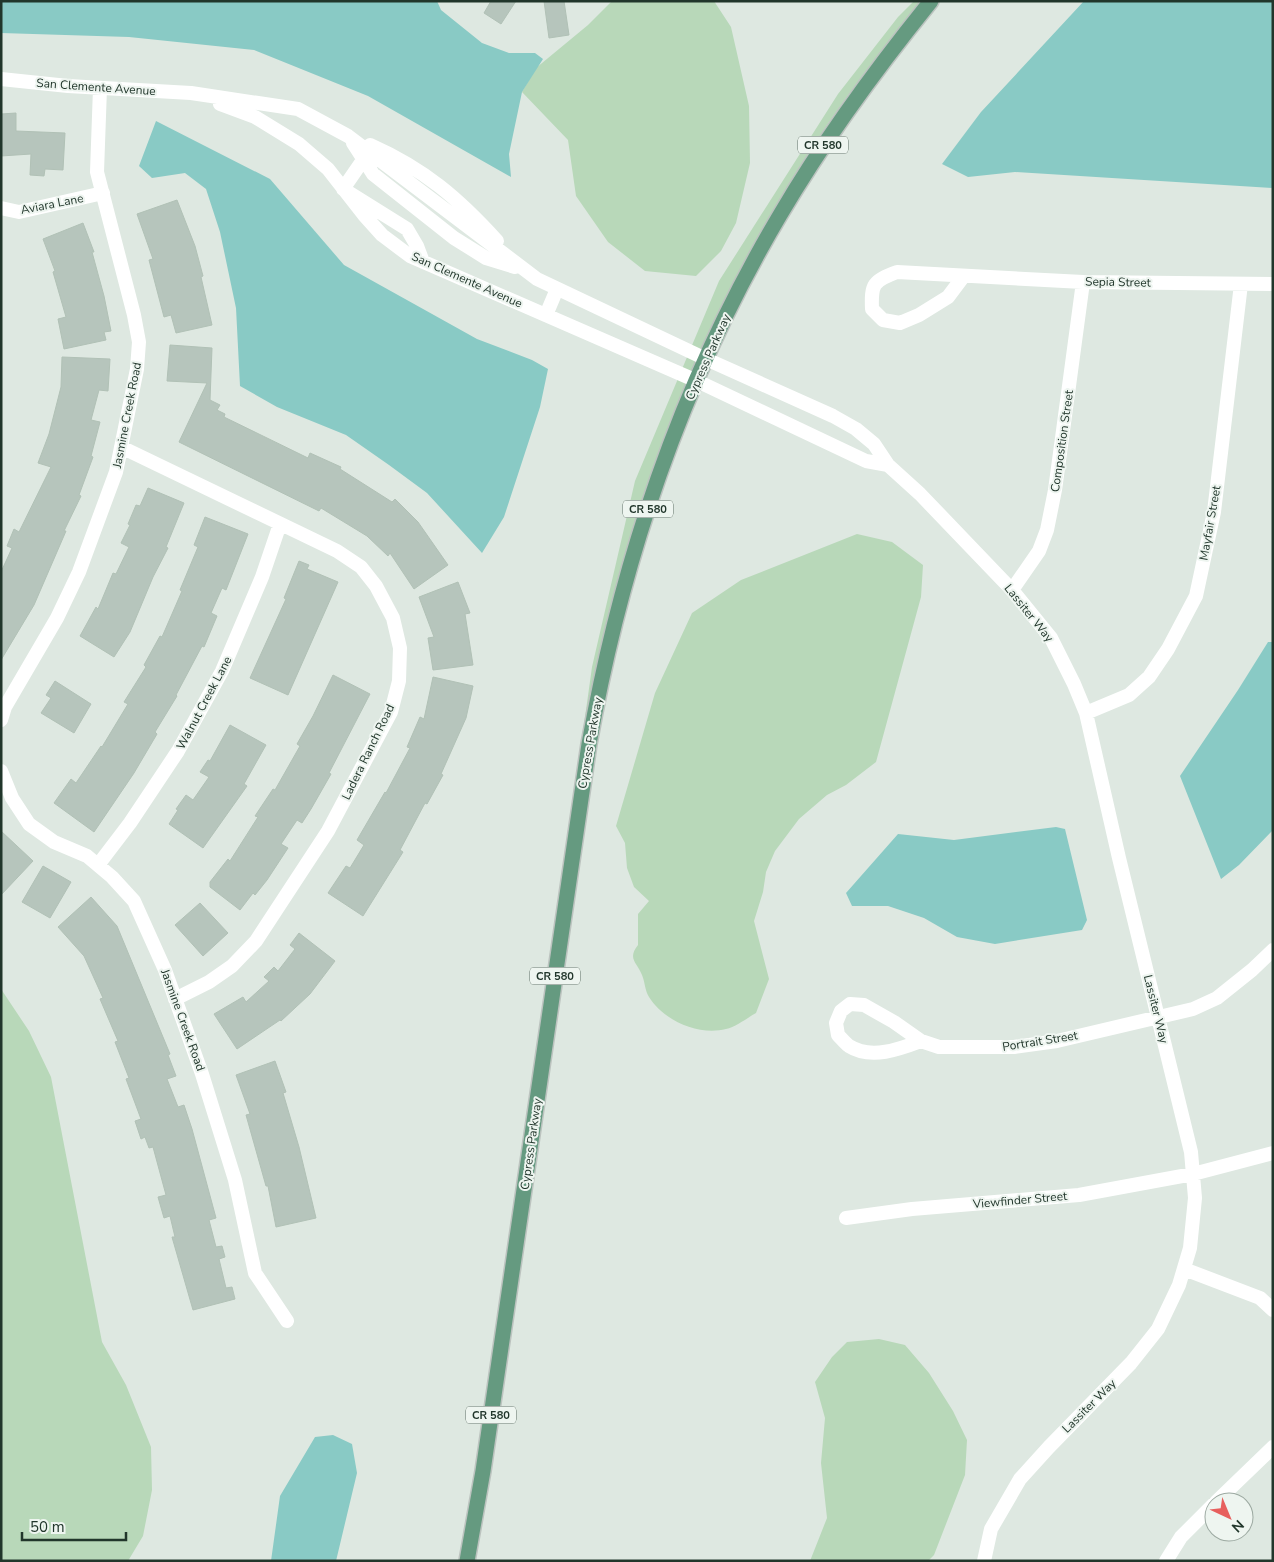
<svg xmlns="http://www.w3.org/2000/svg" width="1274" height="1562" font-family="'Nunito Sans',sans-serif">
	<rect width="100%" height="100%" fill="#dee8e1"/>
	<path fill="#b8d8b9" d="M612,1h102l17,26 18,79 1,57 -14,60 -15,28 -25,25 -51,-5 -37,-29 -32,-46 -8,-56 -46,-48 14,-24 52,-43z
		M914,1h7c-52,63 -100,128 -141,198 -110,185 -175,384 -206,597l18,-129 43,-186 84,-200 119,-187 60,-77z
		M857,534l35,8 31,23 -2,32 -45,165 -30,23 -19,10 -28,24 -24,32 -9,21 -3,20 -9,29 15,58 -13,34c-9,5 -20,14 -30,16 -27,7 -62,-8 -77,-32 -4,-6 -4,-15 -7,-22 -5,-13 -15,-16 -4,-30v-31l11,-13 -15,-14 -7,-19 -2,-25 -9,-17 39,-133 37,-80 49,-33z
		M1,989l28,42 22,46 51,265 24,43 25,62 1,43 -9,46 -15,25h-127z
		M879,1339l26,6 24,28 24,38 14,29 -2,35 -31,80 -6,6h-118l17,-43 -6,-55 4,-45 -10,-36 17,-25 15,-15z"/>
	<path fill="#89cac5" d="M1,1h436l4,9 41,33 27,10h26l8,6 -21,33 -13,62 2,23 -143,-81 -114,-46 -125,-13 -128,-4z
		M1084,1h189v187l-258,-16 -47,5 -26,-13 39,-52z
		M156,121l114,58 74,86 133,74 55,21 16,9 -8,38 -36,110 -22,36 -55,-60 -38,-28 -43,-30 -69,-28 -37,-21 -4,-78 -16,-76 -14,-43 -21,-16 -33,5 -13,-12z
		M1268,642h5v188l-34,35 -18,14 -41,-103 58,-86z
		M1056,827l9,2 22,91 -5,10 -87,14 -38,-7 -33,-19 -36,-12h-36l-6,-13 52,-59 56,6z
		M333,1435l19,9 5,29 -21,88h-65l9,-65 35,-59z"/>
	<path fill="#b6c5bc" stroke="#b1c1b6" d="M491,1h25l-15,23 -17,-11z
		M544,1h20l5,34 -20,3z
		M16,113v18l49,2 -2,37 -18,-1 -1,7 -14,-1 1,-21 -30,2v-42z
		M177,200l18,46 8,30 -2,1 11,48 -36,8 -5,-18 -7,2 -15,-57 4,-1 -16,-45z
		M83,223l11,29h-2l12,44 7,35 -7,1 2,8 -42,9 -6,-30 8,-2 -13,-45 2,-1 -12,-32z
		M170,345l42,3 -2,52 10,5 -3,5 8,4 -1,3 84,41 2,-5 31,14 -1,2 52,33 3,-3 23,23 30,43 -34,24 -24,-36 -2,3 -21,-20 -46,-28 -2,3 -140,-69 28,-59 -40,-2z
		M62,357l48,2 -2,32 -9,-1 -8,30 9,2 -9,34 2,1 -14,38 2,1 -17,35h2l-32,74 -33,55v-88l11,-24 -5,-2 7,-17 5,3 32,-65 -13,-4 11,-29 12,-47z
		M148,488l36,15 -18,44 2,1 -15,29 -23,55 -16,25 -34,-21 16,-29 2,2 15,-36 3,1 13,-27 -8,-4 9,-18 -2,-1 8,-19 4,1z
		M205,517l43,17 -22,56 -4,-2 -11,25 6,3 -13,31 -2,-1 -26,49 1,1 -22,36 2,2 -23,39 -40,59 -40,-29 17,-24 5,4 25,-37 1,1 26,-43 -4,-2 22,-35 -2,-2 16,-29 2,1 20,-46 -2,-1 18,-43 -4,-2z
		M299,561l10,4 -2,4 31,13 -50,113 -38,-17 36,-79 -2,-1z
		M458,582l12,31 -5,1 8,51 -40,5 -5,-32 6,-1 -15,-40z
		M333,675l37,19 -41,79 2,1 -20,35 -9,14 -5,-3 -16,24 7,4 -21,32 -12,15 -2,-2 -13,17 -30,-23v-5l18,-23 2,2 28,-44 -3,-1 18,-27 2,1 25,-44 -3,-2 16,-28z
		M433,677l40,9 -7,32 -25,56 2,1 -16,29 -2,-1 -25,47 3,2 -40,64 -35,-23 18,-27 4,2 14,-23 -7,-5 28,-48 1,1 24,-45 -3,-1 13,-30 4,2z
		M55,681l36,23 -17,29 -33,-20 10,-15 -5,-3z
		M230,725l36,20 -22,39 3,2 -44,62 -34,-24 9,-14 -2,-1 10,-14 7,5 16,-23 -9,-5 8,-12 2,1z
		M1,831l32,30 -32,34z
		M43,866l28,16 -21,36 -28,-16z
		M91,897l26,29 53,128 -2,1 8,21 -9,3 11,28 6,-2 8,24 24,89 -7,2 7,27 6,-1 3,11 -6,2 7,29 6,-1 3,12 -42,11 -21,-73h3l-5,-21 -6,2 -6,-21 8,-2 -13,-48 -4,1 -4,-11 -4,2 -6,-18 6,-2 -15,-40 3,-1 -14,-36 3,-1 -18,-42 3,-1 -19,-42 -26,-29z
		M200,903l28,30 -25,23 -28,-31z
		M299,933l36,28 -25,33 -29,27 -1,-1 -43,29 -23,-35 29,-17 3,5 23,-21 -5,-4 10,-10 4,4 17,-22 -5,-4z
		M275,1061l11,31 -3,1 16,54 17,71 -40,9 -8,-41h-2l-20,-71 4,-1 -14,-39z"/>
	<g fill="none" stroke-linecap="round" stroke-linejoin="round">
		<g stroke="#bcc3bf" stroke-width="18">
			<path id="major" d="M467,1561l16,-90 106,-727c33,-185 95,-367 191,-529 44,-75 96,-146 151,-214"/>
		</g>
		<path stroke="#fff" stroke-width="14" d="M1,79l67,7 123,7 107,16 50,27 189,143 169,80 127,57 23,13 18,15 14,21 32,29 92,96 39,48 23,46 12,29 33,145 72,294 4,46 -5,50 -11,37 -21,44 -27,34 -82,84 -29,32 -29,50 -7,32
			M220,104l35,13 44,27 29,25 36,46 18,20 28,21 287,125 169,80 22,4
			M353,143l20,31 81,64 32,20 29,9
			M370,145c54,24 88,53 127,96
			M363,160l-20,29 64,40 10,17 6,16
			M1,208l18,4 84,-19
			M963,277l-15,20 -29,18 -19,8 -17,-3 -11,-11c-1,-25 1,-28 25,-37l186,10 190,2
			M546,315l11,-26
			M121,447l216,104 24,16 15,19 17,32 7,30 -1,33 -8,31 -63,119 -72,110 -24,25 -23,16 -34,17
			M1012,590l27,-39 8,-21 8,-40 28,-208
			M1086,713l43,-18 20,-18 19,-28 28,-53 18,-84 27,-228
			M1,720l4,-13 52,-89 22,-46 37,-100 21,-103 2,-27 -5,-27 -37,-143 3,-84
			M1,771l11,27 17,26 25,18 33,14 25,21 22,24 31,69 37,104 33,106 20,93 32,48
			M98,865l32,-42 48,-72 44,-80 40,-94 18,-53
			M921,1041c-21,8 -50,19 -72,5 -4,-3 -8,-8 -11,-11l-2,-12 5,-12 9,-7 14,1 30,17 27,19 18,6h75l43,-6 136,-32 24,-11 35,-28 21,-20
			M846,1218l66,-9 167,-14 114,-21 80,-21
			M1184,1269l76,29 13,12
			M1216,1502l57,-55
			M1166,1561l15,-24 33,-33"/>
		<use href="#major" stroke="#659a80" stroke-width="15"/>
	</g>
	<g text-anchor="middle" stroke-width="4" stroke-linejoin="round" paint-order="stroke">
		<g fill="#eef5f0" stroke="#5e6f66" stroke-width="1">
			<rect x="798" y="136.5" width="50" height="17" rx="4"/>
			<rect x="623" y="500.5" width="50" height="17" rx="4"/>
			<rect x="530" y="967.5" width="50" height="17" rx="4"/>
			<rect x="466" y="1406.5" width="50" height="17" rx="4"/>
		</g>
		<g font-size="11" font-weight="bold" fill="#21362b">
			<text x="823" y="149">CR 580</text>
			<text x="648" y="513">CR 580</text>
			<text x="555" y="980">CR 580</text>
			<text x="491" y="1419">CR 580</text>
		</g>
		<g font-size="12" fill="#21362b" stroke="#eef5f0">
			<text transform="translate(96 87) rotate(4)" y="4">San Clemente Avenue</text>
			<text transform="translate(52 204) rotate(-11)" y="4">Aviara Lane</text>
			<text transform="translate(467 280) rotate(24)" y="4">San Clemente Avenue</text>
			<text transform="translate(1118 282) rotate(1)" y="4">Sepia Street</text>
			<text transform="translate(708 357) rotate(-66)" y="4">Cypress Parkway</text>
			<text transform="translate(127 415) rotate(-79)" y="4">Jasmine Creek Road</text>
			<text transform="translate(1062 441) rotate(-82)" y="4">Composition Street</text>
			<text transform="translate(1210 523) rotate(-80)" y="4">Mayfair Street</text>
			<text transform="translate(1029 613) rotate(51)" y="4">Lassiter Way</text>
			<text transform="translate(204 703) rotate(-62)" y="4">Walnut Creek Lane</text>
			<text transform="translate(590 743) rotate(-80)" y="4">Cypress Parkway</text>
			<text transform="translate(368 752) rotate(-64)" y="4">Ladera Ranch Road</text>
			<text transform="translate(1156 1009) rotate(76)" y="4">Lassiter Way</text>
			<text transform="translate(183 1020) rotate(70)" y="4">Jasmine Creek Road</text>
			<text transform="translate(1040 1041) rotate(-9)" y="4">Portrait Street</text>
			<text transform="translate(531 1144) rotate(-82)" y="4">Cypress Parkway</text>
			<text transform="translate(1020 1200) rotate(-5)" y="4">Viewfinder Street</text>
			<text transform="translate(1089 1406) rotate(-45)" y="4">Lassiter Way</text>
		</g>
	</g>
	<rect width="1274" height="1562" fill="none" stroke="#21362b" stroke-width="5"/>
	<g transform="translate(1229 1517) rotate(136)"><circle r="24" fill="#eef5f0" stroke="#9ca9a1"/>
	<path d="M0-4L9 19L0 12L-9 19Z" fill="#e75f5d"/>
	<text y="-8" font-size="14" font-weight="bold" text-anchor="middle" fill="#21362b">N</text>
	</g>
	<path d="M22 1532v8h104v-8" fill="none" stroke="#21362b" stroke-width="2.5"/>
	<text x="30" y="1532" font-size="15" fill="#21362b" stroke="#eef5f0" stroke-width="4" paint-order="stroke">50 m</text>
</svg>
